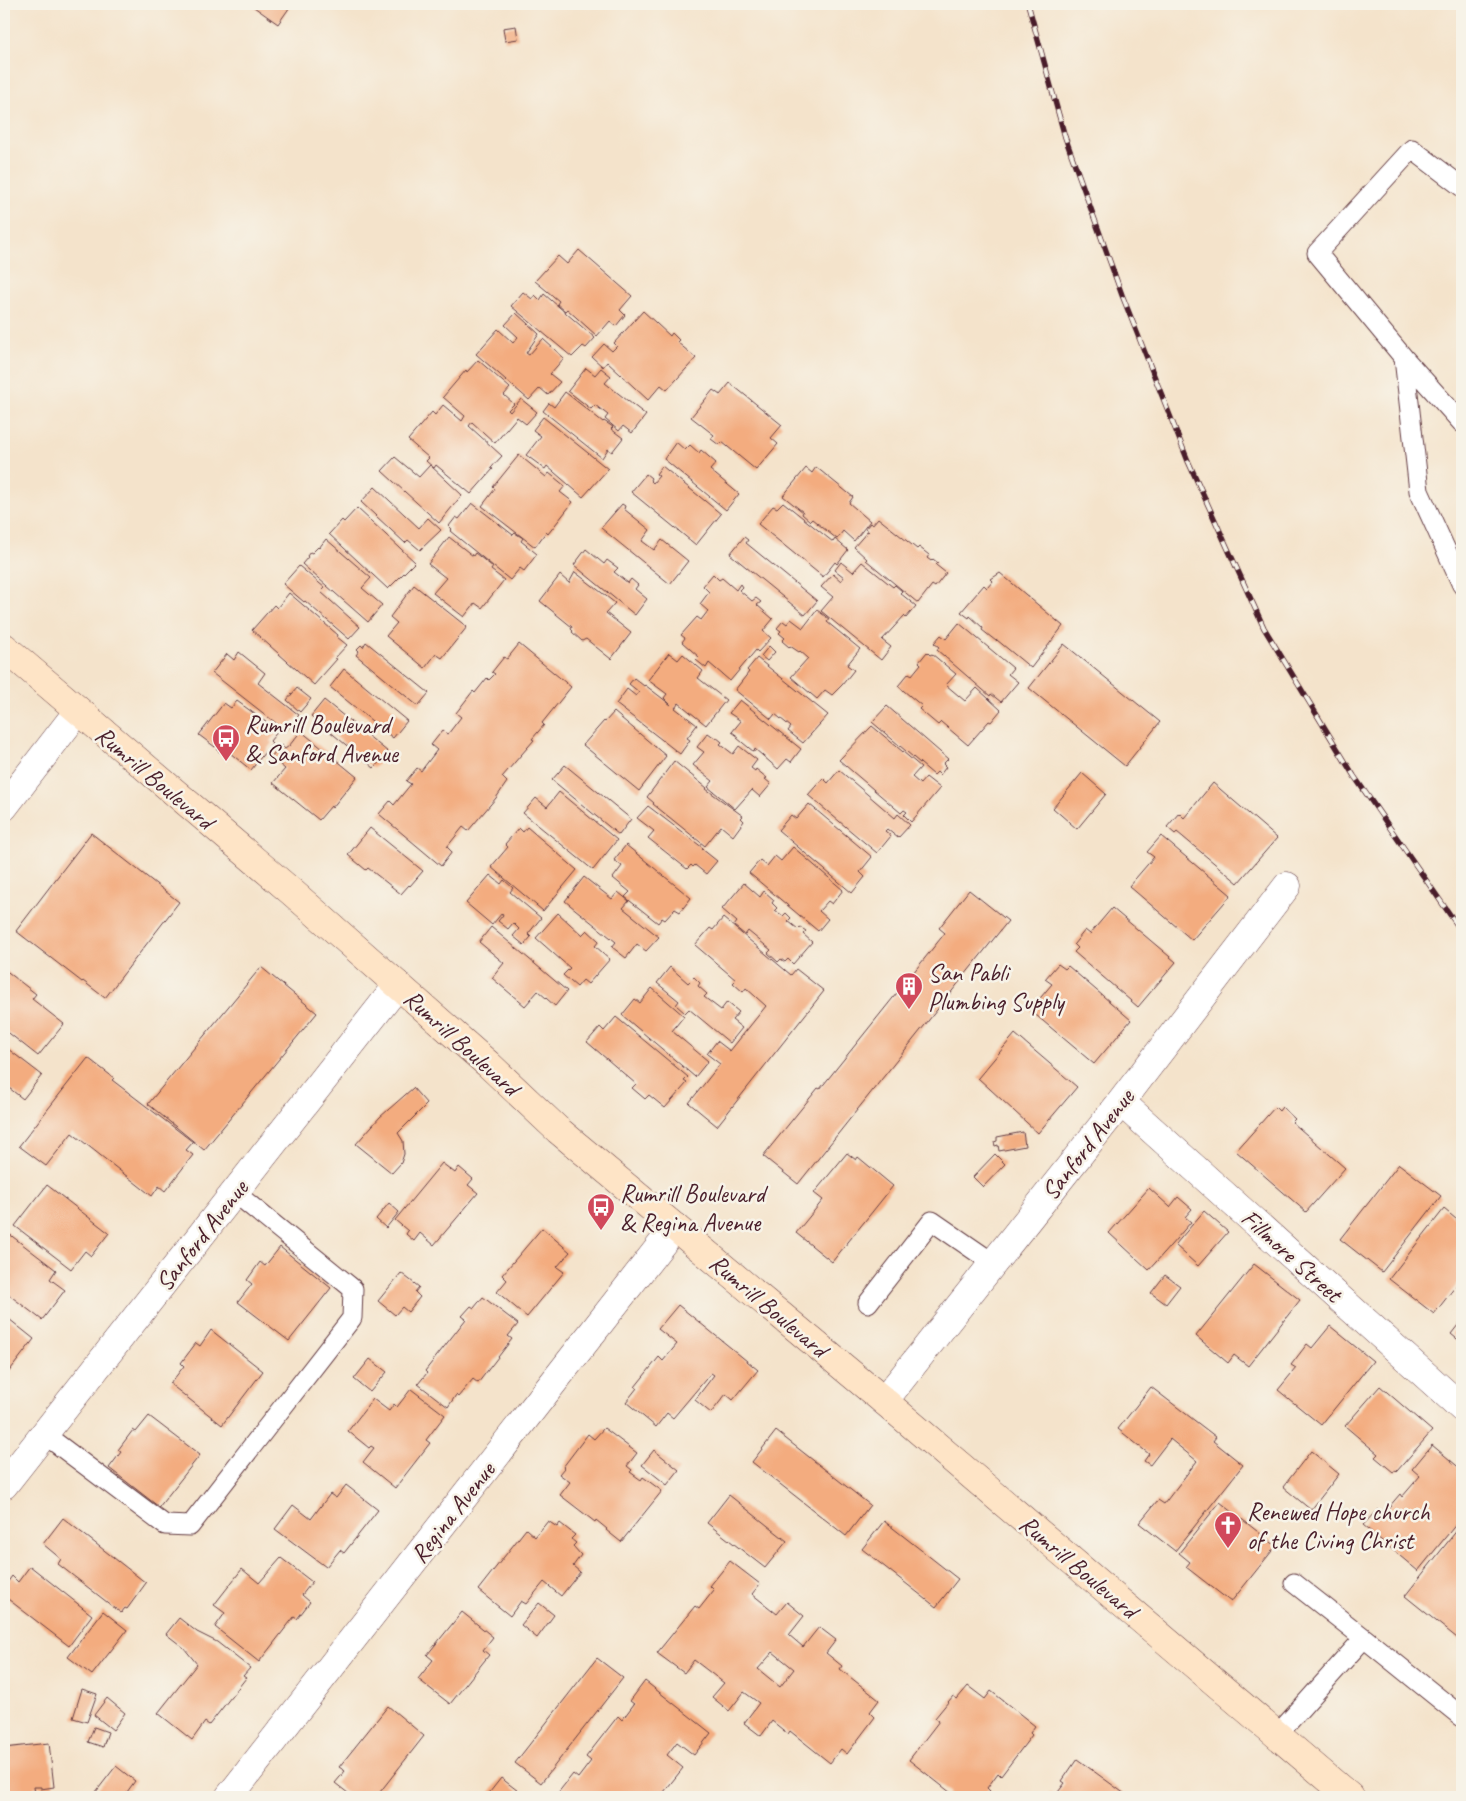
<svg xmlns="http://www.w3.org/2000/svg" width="1466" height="1801" font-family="Caveat,sans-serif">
	<rect width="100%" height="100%" fill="#f7f3e8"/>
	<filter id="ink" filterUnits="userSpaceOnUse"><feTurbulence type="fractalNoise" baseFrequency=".02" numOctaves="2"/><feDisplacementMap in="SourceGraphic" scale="10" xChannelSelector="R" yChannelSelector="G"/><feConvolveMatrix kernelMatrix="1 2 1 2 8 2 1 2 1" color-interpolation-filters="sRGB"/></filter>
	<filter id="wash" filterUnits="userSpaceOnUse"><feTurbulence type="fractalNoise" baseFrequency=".0096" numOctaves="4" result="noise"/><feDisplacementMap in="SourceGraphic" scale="20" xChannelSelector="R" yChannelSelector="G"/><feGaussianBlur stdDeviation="1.12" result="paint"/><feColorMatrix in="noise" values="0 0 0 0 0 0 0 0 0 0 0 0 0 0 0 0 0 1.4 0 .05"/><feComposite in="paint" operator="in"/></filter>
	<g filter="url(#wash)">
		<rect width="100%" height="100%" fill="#f4e3cb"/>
		<g id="blocks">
			<path fill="#f3ac7f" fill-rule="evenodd" d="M256,4h36l-14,20 -24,-17z
				M516,26l2,13 -13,2 -2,-13z
				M579,250l53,46 -12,14 5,5 -9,11 -6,-5 -13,15 -30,-27 -2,2 -8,-7 2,-3 -24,-20 23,-25 9,8z
				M523,292l9,7 3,-4 5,5 4,-6 51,44 -9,10 -3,-2 -11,11 -61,-51z
				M643,311l27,25 2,-3 7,7 -2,2 19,16 -29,32 -6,-5 -13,15 -41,-38 -4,5 -11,-10 12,-13 8,7 5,-5 -3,-3z
				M516,313l23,21 -13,19 3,2 14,-16 21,19 -14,16 10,8 -12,13 -8,-7 -11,12 -53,-46 22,-25 15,14 5,-6 -13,-12z
				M478,360l32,28 -6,7 10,9 -6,6 2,2 11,-13 16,13 -11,12 -9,-7 -22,26 -23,-21 -3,4 33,30 -11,12 2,1 -22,25 -35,-29 -2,3 -8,-7 3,-3 -21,-18 24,-28 3,3 8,-10 19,16 3,-5 -22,-19 23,-27 1,2z
				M586,368l9,7 6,-7 10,8 -6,7 41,32 -14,18 -9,-7 -4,5 -14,-12 3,-4 -13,-10 -4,4 -23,-18z
				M730,383l52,42 -11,13 7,6 -22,26 -34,-28 -3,3 -8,-6 3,-4 -23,-18 22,-27 7,5z
				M565,392l38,30 1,-1 9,6 -2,2 12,9 -11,14 -4,-3 -6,9 -59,-47 6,-8 5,4z
				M543,417l65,52 -25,28 -36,-31 -2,3 -19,-14 15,-19 -8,-6z
				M676,442l9,8 5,-5 9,8 2,-3 15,13 -6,7 29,24 -13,16 -62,-51z
				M519,455l27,22 3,-4 16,13 -5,6 13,10 -25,32 -2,-2 -11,15 -53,-41 13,-17 -2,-2z
				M395,457l24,20 11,-12 32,30 -23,28 -57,-52z
				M662,466l59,48 -25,31 -65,-53 15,-18 5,4 -1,2 3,3 6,-7 -3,-2z
				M816,467l37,30 -4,6 21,18 -16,20 -11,-10 -6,8 -25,-20 -2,2 -8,-7 1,-2 -20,-16 23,-28 6,5z
				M375,487l44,41 9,-10 13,12 -21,20 -12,-10 -3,3 -44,-41z
				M783,502l50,40 2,-3 13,11 -11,14 -2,-2 -12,15 -65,-53 15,-18 4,2z
				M472,503l41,32 2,-2 8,5 -2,3 16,13 -13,17 -4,-3 -10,12 -60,-49 2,-2 -3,-3 7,-9 3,2z
				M622,504l3,2 -1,3 26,21 -8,11 12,9 8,-10 26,21 -18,23 -69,-56z
				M357,508l58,54 -27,27 -59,-55 13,-14 2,2z
				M878,518l39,31 2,-2 10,8 -2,3 4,3 2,-2 5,4 -2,2 10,8 -11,14 -3,-2 -14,18 -52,-43 1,-1 -13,-12 14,-16 -3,-2 5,-6 2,2z
				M449,537l24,19 2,-3 18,14 -2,3 13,10 -22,28 -7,-5 -11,14 -31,-24 13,-15 -18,-14z
				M744,537l4,3 -2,3 71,58 -12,14 -75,-61z
				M326,539l45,39 -9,10 20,17 -14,17 -66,-58 6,-7 -1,-1 3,-4 2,1 6,-6 1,1z
				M586,549l18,15 3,-4 11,8 -4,4 14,11 3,-4 7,6 -3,4 12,10 -12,16 -61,-50z
				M841,562l12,10 9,-10 31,25 2,-2 7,6 -2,2 16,13 -10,12 -2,-2 -10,11 -12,13 9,7 -10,13 -60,-49 12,-14 -12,-10 12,-13 8,7 3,-4 -9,-7z
				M299,566l26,22 -4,4 39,35 -11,12 -44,-38 -1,1 -21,-18z
				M575,572l40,31 -9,10 25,20 -20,26 -25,-20 -4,2 -10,-9 1,-1 -2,-2 1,-2 -32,-26 20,-26 9,8z
				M1000,573l63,53 -32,42 -34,-28 -1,1 -14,-11 1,-2 -13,-12 -1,2 -8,-6 23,-27 3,3 6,-7 -2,-2z
				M713,574l6,6 3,-2 14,12 4,-6 2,3 -3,3 13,11 4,-3 5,4 -4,3 16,14 -10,12 8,7 -13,14 -2,-2 -26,31 -21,-18 -3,5 -10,-8 3,-3 -17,-15 3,-4 -4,-3 16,-18 4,3 7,-9 -8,-7 9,-12 -6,-6z
				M414,585l53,42 -25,31 -6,-4 -11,14 -39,-32 11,-13 -7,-6z
				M289,593l49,42 -1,2 10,8 -12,13 2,1 -23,26 -62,-55 22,-25 3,3z
				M817,610l12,9 -2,3 33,27 -13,16 7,5 -12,15 -10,10 -7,-5 -8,9 -26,-22 17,-19 -8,-7 -1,1 -9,-6 -1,1 -7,-6 3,-3 -6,-5 2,-2 -4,-3 6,-7 4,3 4,-5 12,9z
				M959,623l54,45 -5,6 10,8 -17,20 -10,-8 -1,2 -53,-46 2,-3 -5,-4 7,-8 5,4z
				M366,642l63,51 -11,13 -62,-51 3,-4 -2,-2 4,-4 2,2z
				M519,644l52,43 -29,36 2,2 -12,14 2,1 -32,37 5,5 -11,16 -28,33 -5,-4 -16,20 5,5 -11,14 -62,-52 11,-13 4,4 17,-21 -5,-3 11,-13 4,3 16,-21 -6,-5 12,-15 5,4 13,-17 -5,-4 17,-22 2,2 12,-15 2,2 6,-6 -3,-2 12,-15 3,2z
				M1064,644l96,78 -35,44 -96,-78z
				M769,646l6,6 -8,9 -6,-5z
				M239,652l26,21 -7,10 41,32 -13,16 -74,-58 15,-19 7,6z
				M927,652l3,3 2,-1 24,20 -10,11 19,16 12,-13 24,22 -10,12 -2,-1 -21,24 -27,-23 -3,3 -19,-16 3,-3 -24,-20 11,-13 3,2 9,-11 -2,-2z
				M669,653l9,7 5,-6 20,17 -5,7 28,22 -20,25 -27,-22 -4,5 22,17 -10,13 3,2 -10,14 -64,-50 11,-15 9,7 3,-4 -10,-8 5,-6 10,8 1,-1 26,20 -7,-7 3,-4 -19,-14z
				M757,658l71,57 -25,28 -15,-12 3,-4 -16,-13 -4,5 -36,-29 14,-18 -2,-2z
				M344,669l63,52 -14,17 -63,-51z
				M297,688l14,11 -11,13 -13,-12z
				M324,700l64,52 -14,16 -63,-52z
				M740,700l61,49 -10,13 -4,-3 -9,10 -23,-20 -1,3 -17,-14 2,-1 -7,-5 9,-11 -12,-8z
				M237,701l41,30 -8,10 2,2 -21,27 -21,-17 -3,4 -10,-7 4,-4 -3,-2 -3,3 -16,-12 25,-32 7,5z
				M887,706l61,53 -5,5 3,3 -6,8 -3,-3 -3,3 -62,-53z
				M614,712l52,44 -27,35 -56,-46 21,-24 1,1z
				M872,726l49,41 -9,10 8,7 6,-7 14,11 -29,34 -7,-7 3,-3 -3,-2 -3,3 -62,-53z
				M301,731l56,46 -25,31 -1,-2 -12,14 -46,-37 12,-14 -14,-12 10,-12 4,4 4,-3z
				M708,733l7,5 1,-1 6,5 -2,2 13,10 6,-8 18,14 -6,8 4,3 1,-2 11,9 -2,1 6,5 -11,13 -8,-7 -17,19 -27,-22 5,-6 -20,-16 11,-13 -7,-5z
				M674,761l33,27 -1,1 37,27 -2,2 3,3 -11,15 -12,-10 -16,20 -52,-42 1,-1 -7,-6z
				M565,765l66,54 -12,16 -67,-55z
				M839,770l56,48 3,-4 12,11 -12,13 -11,-9 -2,2 6,5 -14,17 -69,-58 15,-17 5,5z
				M1082,773l24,21 -29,35 -24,-21z
				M1213,783l64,55 -39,45 -61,-51 -2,2 -8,-7 12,-14 5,5z
				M559,792l58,48 -24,30 -70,-57 13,-15 11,9z
				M809,804l63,53 -12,15 5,5 -13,16 -74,-63 13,-15 5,4z
				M648,806l55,42 -1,1 15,12 -11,13 -11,-9 -2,2 -2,-2 -4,4 -39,-31 6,-7 -17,-13z
				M527,827l50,43 -34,41 -52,-44 17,-20 -3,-3 14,-16 4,4z
				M370,828l53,43 -13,15 -1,-1 -8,9 -33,-26 -2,2 -18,-15z
				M91,833l88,69 -74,96 -22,-17 -1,1 -66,-51z
				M1161,836l70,59 -39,45 -63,-54 25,-29 -7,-5z
				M626,845l65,53 -11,14 -5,-3 -10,11 -3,-2 -4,5 -33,-26 5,-5 -17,-14 9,-12 -8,-6z
				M793,847l50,43 -11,14 -4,-3 -9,10 9,8 -10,12 -69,-58 11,-13 7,6 8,-10 6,5z
				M490,875l11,9 3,-4 9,8 -3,4 31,26 -13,16 3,3 -7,8 -11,-9 6,-7 -6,-6 -5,6 -10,-8 5,-6 -1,-2 -10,12 -26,-22z
				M584,877l28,22 6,-7 11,9 -6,7 36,29 -13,14 -9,-7 -11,14 -14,-11 4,-5 -51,-41z
				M744,883l16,14 4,-6 10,9 -2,3 5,5 -2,2 8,6 3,-3 5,5 -3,3 10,8 2,-2 6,4 -3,3 9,8 -19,22 -5,-5 -3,3 -4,-3 -3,3 -10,-9 3,-3 -23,-19 -3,4 -11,-9 3,-4 -15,-13z
				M969,890l39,31 -210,263 -35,-28 55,-68 2,1 125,-156 -6,-5z
				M1112,908l64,54 -38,45 -64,-55 4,-4 -4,-4 11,-14 5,4z
				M558,913l24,22 5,-5 12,11 -4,5 15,13 -22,25 -5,-4 -6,7 -14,-12 7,-7 -34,-30z
				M723,918l68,57 5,-6 28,22 -107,135 -28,-23 31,-39 -13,-10 10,-13 13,10 36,-45 -20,-18 -3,4 -10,-9 3,-3 -41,-35 15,-17 3,2z
				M491,927l76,64 -12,15 -17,-15 -13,15 -33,-28 12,-15 -25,-21z
				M1058,964l7,5 3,-3 63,54 -37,44 -64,-54 22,-26 -7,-5z
				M261,967l56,46 -113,137 -56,-46z
				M670,967l18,16 6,-6 6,6 -2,3 9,8 -3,3 17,13 6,-8 12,10 -7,8 10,8 -12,15 -41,-34 -4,4 -9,-8 3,-4 -22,-18z
				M4,969l32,25 -4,5 32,25 -26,32 -33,-26 -1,1z
				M652,988l32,28 -12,15 36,30 -13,16 -73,-62 13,-16 5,4z
				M616,1017l72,60 -4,4 3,2 -22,25 -16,-13 -4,4 -13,-11 4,-4 -49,-42 13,-15 4,4z
				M1015,1034l62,53 -39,46 -60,-55z
				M8,1049l34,26 -19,24 -19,-15v-31z
				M88,1058l26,20 -2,2 81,62 -7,8 7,5 -28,36 -6,-5 -7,10 -80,-63 -26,33 -27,-20z
				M413,1088l14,16 -29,29 5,8 1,13 -3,9 -9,10 -36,-29 24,-27z
				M1275,1107l4,4 3,-4 13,12 -3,3 53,46 -39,44 -70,-61z
				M1023,1132l2,14 -26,5 -1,-6 -3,1 -1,-4 3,-1v-4z
				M847,1153l9,7 2,-3 35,29 -61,76 -36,-29 27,-33 -9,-7z
				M995,1154l10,10 -22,23 -10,-10z
				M442,1163l13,10 4,-6 14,12 -5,6 10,8 -44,52 -14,-12 -6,8 -8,-7 2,-3 -13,-11z
				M1399,1164l42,32 -59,76 -42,-33z
				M47,1185l62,48 -18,23 -6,-5 -14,18 -56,-43z
				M1149,1188l21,19 8,-10 14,12 -7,8 6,5 -42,48 -40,-37z
				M389,1203l10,9 -13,16 -10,-9z
				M1444,1209l18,15v54l-28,36 -45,-35z
				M1204,1211l24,21 -30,34 -23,-21z
				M542,1228l28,24 -13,15 7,5 -37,45 -30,-25 10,-12 -5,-5z
				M4,1230l52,40 -6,9 15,11 -23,30 -38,-29z
				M280,1247l51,41 -42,53 -51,-39 14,-18 -5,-4 13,-18 5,4z
				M1254,1264l46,36 -52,66 -14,-11 -6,8 -32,-27z
				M401,1273l18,14 -4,5 5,5 -12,15 -6,-5 -7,8 -17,-14z
				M1165,1275l15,11 -14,18 -15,-11z
				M483,1297l35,27 -10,12 4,3 -34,44 -5,-4 -15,18 -2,-2 -8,12 -30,-23 9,-11 -2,-2 41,-52 -4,-3 9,-10 3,2z
				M678,1305l80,65 -25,30 -7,-6 -15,19 -16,-13 19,-25 -3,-2 -38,45 -6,-5 -11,14 -30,-25 11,-14 -2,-1 24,-30 4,4 14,-17 -19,-15z
				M4,1315l30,24 -30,39z
				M1462,1320v23l-11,-9z
				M1330,1326l43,35 -52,64 -43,-35 18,-22 -5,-3 16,-21 5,4z
				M211,1330l52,41 -41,54 -52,-41 14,-18 -3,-3 15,-20 4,3z
				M370,1359l17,13 -17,20 -16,-13z
				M1380,1386l52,45 -35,40 -1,-1 -3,2 -18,-15 3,-3 -33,-28z
				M1151,1387l65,50 -3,4 30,24 -68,86 -36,-28 19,-23 6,4 33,-43 -27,-22 -20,26 -6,-4 5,-7 -31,-25z
				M411,1389l34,26 -19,25 4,3 -35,45 -32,-26 11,-14 -3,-2 -2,2 -21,-17 25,-32 16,12 5,-7 3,3z
				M149,1416l51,39 -41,52 -50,-39 12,-16 -3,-2 15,-20 3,2z
				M604,1428l33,25 -10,13 5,4 -2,2 11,8 2,-3 19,14 -41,51 -15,-12 1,-1 -11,-9 -1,2 -35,-27 10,-13 -11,-8 5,-6 -1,-1 25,-33 6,5z
				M776,1431l94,74 -24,31 -94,-74z
				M1432,1445l30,25v47l-44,54 -55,-46 15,-16 5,5 17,-20 2,3 18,-21 -8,-7z
				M654,1450l25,20 -12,15 -25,-20z
				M1311,1451l28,23 -28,36 -28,-23z
				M346,1485l32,25 -34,43 -4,-3 -14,17 -51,-38 18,-24 18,14 19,-25 6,4z
				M729,1495l58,46 -22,27 -58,-45z
				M1220,1502l56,44 -45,56 -45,-35 4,-5 -11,-9z
				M63,1518l83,65 -19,26 -2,-1 -4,5 -63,-49 3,-5 -18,-15z
				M548,1521l9,6 3,-4 15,12 -4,4 5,4 -3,3 8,9 -8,11 7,6 -19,24 -17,-14 -18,22 -5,-3 -11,15 -32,-26 48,-61 9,8z
				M884,1521l74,58 -22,28 -74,-58z
				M1462,1524v118l-57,-46z
				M281,1558l31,24 -10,13 8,7 -13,17 -3,-2 -35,45 -44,-35 10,-14 -11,-8 28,-36 17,14z
				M730,1561l30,23 -8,10 25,20 10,-12 17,14 -15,19 14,12 16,-20 17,13 -10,13 16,13 -2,3 39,31 -9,12 5,5 -28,37 -6,-5 -11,14 -40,-32 -2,3 -16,-13 -11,15 -17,-13 15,-20 -15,-11 -15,19 -17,-14 12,-14 -30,-23 -10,13 -27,-20 38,-47 4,3 15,-19 -4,-4zM773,1652l21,17 -14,18 -22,-18z
				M30,1566l62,49 -23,31 -65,-50v-9l8,-11 6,6z
				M539,1603l15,12 -17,23 -16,-13z
				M103,1611l24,19 -35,45 -24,-18z
				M462,1612l31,25 -10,13 6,5 -39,49 -32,-25 15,-19 -6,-5z
				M179,1618l18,14 20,10 33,26 -7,8 3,2 -37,47 -4,-3 -13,18 -34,-27 39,-49 -13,-16 -18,-14z
				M597,1658l26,20 -82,105 -26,-20z
				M645,1681l66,52 -17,22 -17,-13 -10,13 16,13 -23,29h-21l-4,-3 -2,3h-72l-4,-3 16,-20 5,4 13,-17 -5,-4 32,-41 4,4 12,-16 -4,-3z
				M968,1686l17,13 6,-8 44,35 -5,7 2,2 -31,41 -3,-3 -11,15 3,3 -5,6h-38l4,-4 -42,-33 30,-39 -4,-3 18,-22 4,3z
				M82,1689l15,5 -10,28 -14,-4z
				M107,1698l18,15 -12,17 -19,-15z
				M388,1706l36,30 -44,56 7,5h-34l-18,-14 10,-12 -6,-4z
				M94,1727l14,5 -5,15 -15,-5z
				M49,1743l5,44 -13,2v-2h-7l1,7 -15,3h-16v-49z
				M1077,1759l52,38h-83l4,-5 5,4 10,-13 -3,-2z
				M116,1766l19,15 -8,11 7,5h-42z
				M501,1778l25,19h-40z"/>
		</g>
	</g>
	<g filter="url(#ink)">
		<use href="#blocks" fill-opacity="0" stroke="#643c43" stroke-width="1"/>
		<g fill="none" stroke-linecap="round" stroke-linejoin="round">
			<g stroke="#643c43" stroke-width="21">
				<path id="service" d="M1462,187l-50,-38 -95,104 87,105 58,65
					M1404,358l15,133 43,94
					M868,1303l64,-82 61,42
					M44,1434l121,91 25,1 162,-208 1,-29 -119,-97
					M1294,1583l70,55
					M1277,1735l87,-97 98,79"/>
			</g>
			<g stroke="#643c43" stroke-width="29">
				<path id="minor" d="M4,807l74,-96
					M1121,1102l341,306
					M884,1401l237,-299 166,-216
					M4,1485l394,-500
					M229,1797l446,-570"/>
			</g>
			<g stroke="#643c43" stroke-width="29">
				<path id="secondary" d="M4,647l289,246 195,171 70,66 326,271 466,396"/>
			</g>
			<use href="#service" stroke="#fff" stroke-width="19"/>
			<use href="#minor" stroke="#fff" stroke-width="28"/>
			<use href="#secondary" stroke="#fee4c6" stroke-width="28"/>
			<g stroke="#4a1f2b" stroke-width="5.5">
				<path id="rail" d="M1028,4l37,133 57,158 66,166 76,167 90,148 108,156"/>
			</g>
			<use href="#rail" stroke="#f7f3e8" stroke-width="4" stroke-dasharray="11" stroke-linecap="butt"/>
		</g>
	</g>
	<defs>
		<g id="bus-pin" transform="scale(1.4375)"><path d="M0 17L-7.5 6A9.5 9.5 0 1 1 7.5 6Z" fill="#d1495b" stroke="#f7f3e8"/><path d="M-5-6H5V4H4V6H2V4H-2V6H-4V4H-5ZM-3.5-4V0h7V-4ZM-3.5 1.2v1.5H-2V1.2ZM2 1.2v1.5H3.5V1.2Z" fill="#fff"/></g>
		<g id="building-pin" transform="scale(1.4375)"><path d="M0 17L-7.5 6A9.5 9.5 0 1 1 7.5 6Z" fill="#d1495b" stroke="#f7f3e8"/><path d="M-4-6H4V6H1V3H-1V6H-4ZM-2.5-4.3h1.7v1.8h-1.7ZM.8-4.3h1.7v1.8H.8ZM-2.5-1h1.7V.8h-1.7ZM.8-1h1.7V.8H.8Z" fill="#fff"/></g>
		<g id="church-pin" transform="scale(1.4375)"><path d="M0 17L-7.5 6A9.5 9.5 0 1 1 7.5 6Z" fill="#d1495b" stroke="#f7f3e8"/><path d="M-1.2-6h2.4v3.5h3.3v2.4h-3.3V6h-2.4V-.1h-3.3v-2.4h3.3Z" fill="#fff"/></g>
	</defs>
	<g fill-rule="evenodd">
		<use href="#bus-pin" x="226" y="738"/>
		<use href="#building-pin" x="909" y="986"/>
		<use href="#bus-pin" x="601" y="1207"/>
		<use href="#church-pin" x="1228" y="1525"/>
	</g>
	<g text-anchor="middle" stroke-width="5" stroke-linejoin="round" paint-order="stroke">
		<g font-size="25" fill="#4a1f2b" stroke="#f7f3e8" text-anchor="start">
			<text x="245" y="733">Rumrill Boulevard<tspan x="245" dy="29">&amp; Sanford Avenue</tspan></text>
			<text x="928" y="981">San Pabli<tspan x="928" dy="29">Plumbing Supply</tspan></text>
			<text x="620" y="1202">Rumrill Boulevard<tspan x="620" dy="29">&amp; Regina Avenue</tspan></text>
			<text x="1247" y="1520">Renewed Hope church<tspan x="1247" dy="29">of the Civing Christ</tspan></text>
		</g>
		<g font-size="25" fill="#4a1f2b" stroke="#f7f3e8">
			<text transform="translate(155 777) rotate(40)" y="9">Rumrill Boulevard</text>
			<text transform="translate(462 1042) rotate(42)" y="9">Rumrill Boulevard</text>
			<text transform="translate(1087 1144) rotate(-52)" y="9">Sanford Avenue</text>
			<text transform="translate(201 1235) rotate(-52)" y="9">Sanford Avenue</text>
			<text transform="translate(1292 1255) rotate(42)" y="9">Fillmore Street</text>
			<text transform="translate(769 1305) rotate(40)" y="9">Rumrill Boulevard</text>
			<text transform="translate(452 1512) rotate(-52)" y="9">Regina Avenue</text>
			<text transform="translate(1079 1566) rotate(40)" y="9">Rumrill Boulevard</text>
		</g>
	</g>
	<rect width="1466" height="1801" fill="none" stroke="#f7f3e8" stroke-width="20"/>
</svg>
